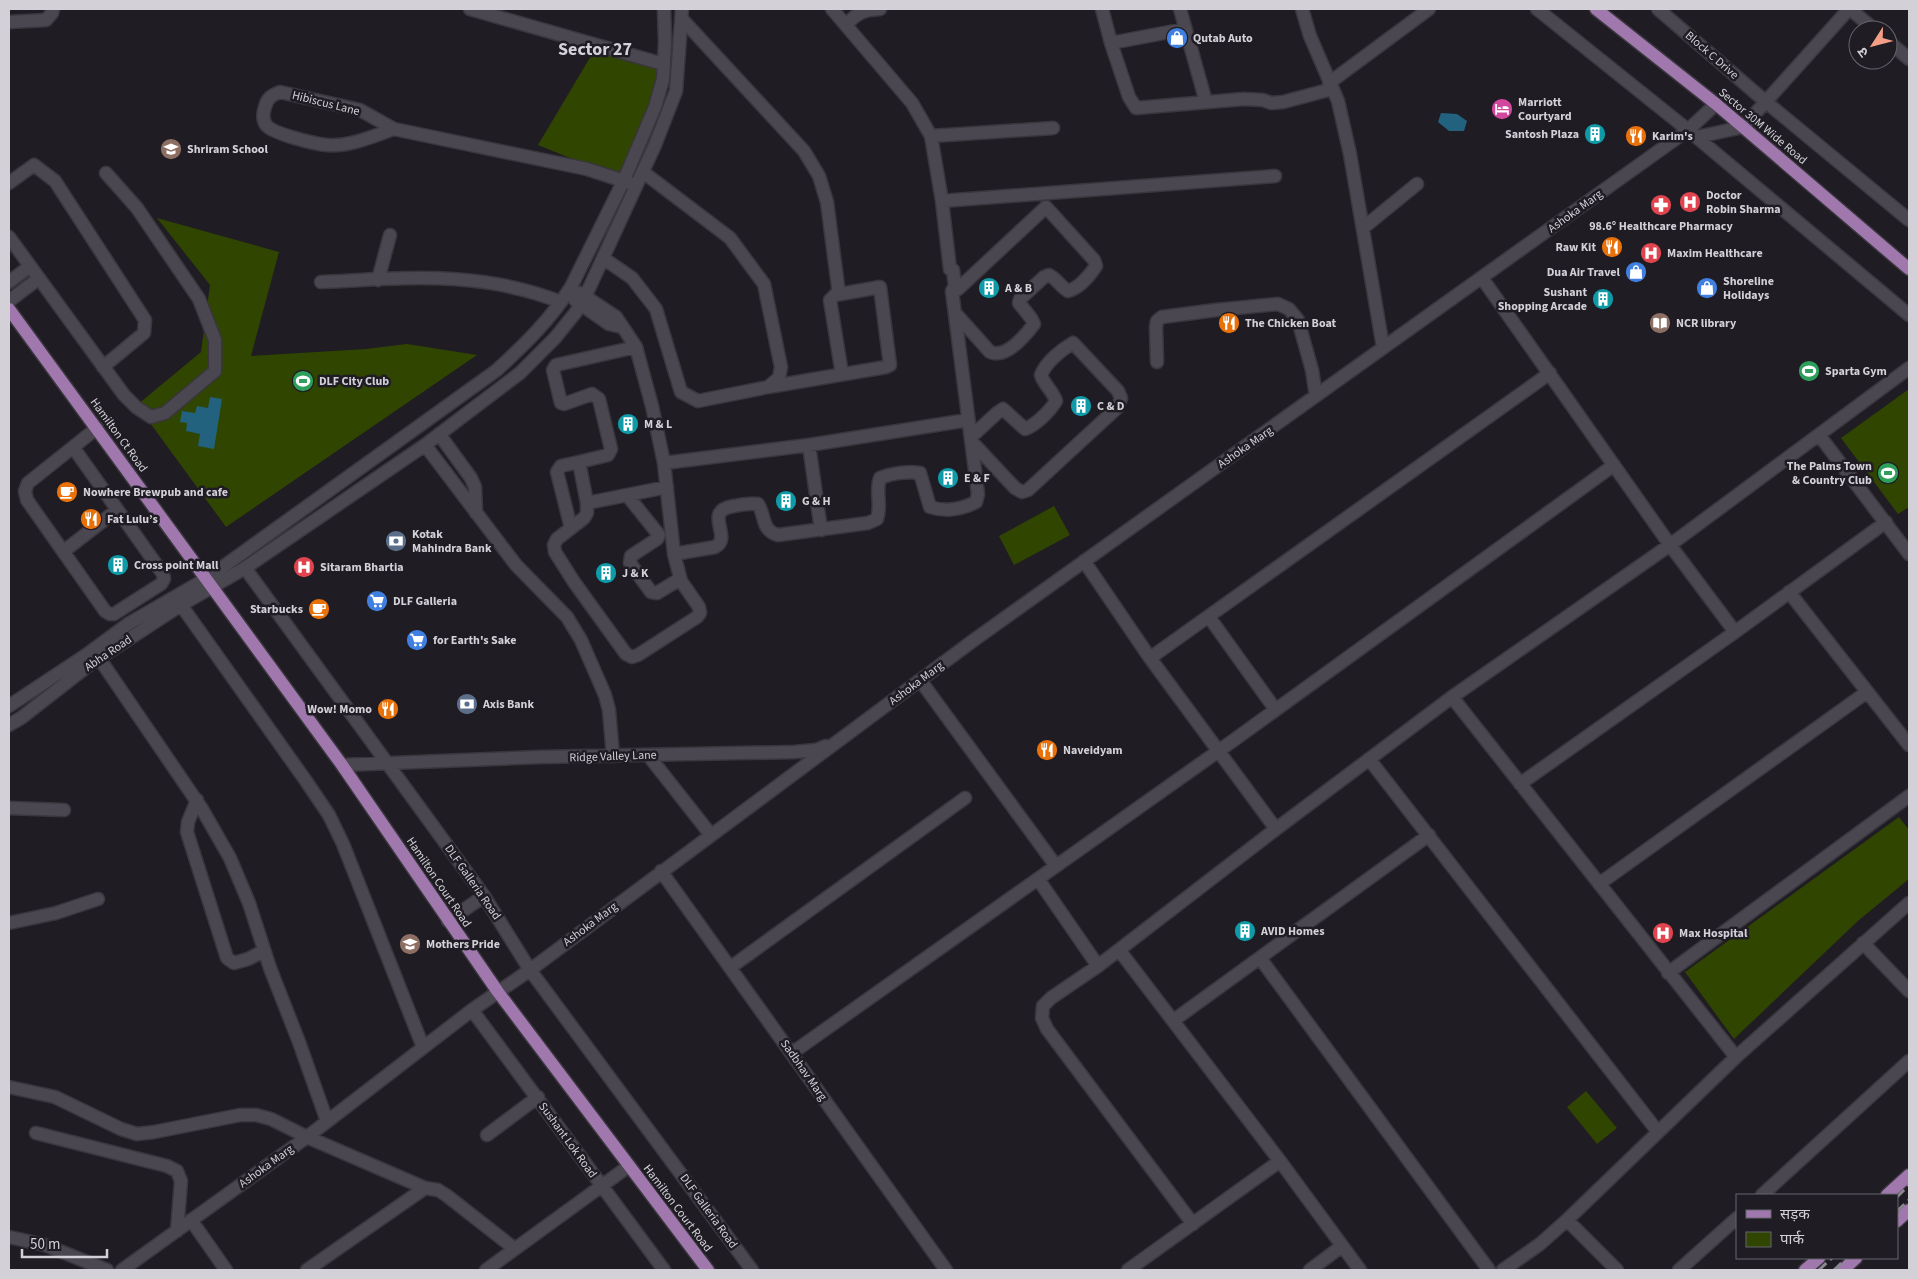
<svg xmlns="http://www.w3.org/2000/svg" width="1918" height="1279" font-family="'Source Sans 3','Noto Sans Devanagari',sans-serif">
	<rect width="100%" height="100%" fill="#1f1c24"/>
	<path fill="#304500" d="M595,49l68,15 -39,116 -86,-35z
		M157,218l122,34 -28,104 115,-7 41,-5 70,11 -251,172 -89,-122 64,-53 9,-67z
		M1909,389v118l-11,7 -57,-76z
		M1054,506l16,29 -56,30 -15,-29z
		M1899,817l10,13v49l-50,41 -125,119 -49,-67z
		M1586,1091l31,37 -20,16 -30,-37z"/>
	<path fill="#22627e" d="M1441,113l16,1 10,7 -3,10h-15l-11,-9z
		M210,397l12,2 -8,50 -16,-3 2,-12 -14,-3 1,-8 -7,-1 2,-11 13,2 2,-7 11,2z
		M367 602a10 10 0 1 1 20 0a10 10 0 1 1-20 0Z"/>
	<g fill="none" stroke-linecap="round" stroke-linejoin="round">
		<g stroke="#39373d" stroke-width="15">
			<path id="minor" d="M470,9l193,55
				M1102,9l9,34 74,-14
				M1180,9l26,93
				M1302,9l8,27 28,65 12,53 33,193
				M1537,9l151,121 221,185
				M1658,9l108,93 143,118
				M1850,9l25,21
				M682,19l122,132 15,25 8,26 12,92
				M9,22l37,-2 6,-7 1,-4
				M847,24c11,-12 17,-14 33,-15
				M1888,41l21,18
				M1111,43l18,54 7,11 108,-9 19,1 8,3 12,-1 49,-13
				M1329,83l100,-74
				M394,129c-21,7 -44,18 -67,16 -12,-1 -54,-11 -61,-20 -4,-6 -3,-12 -1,-18 2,-9 7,-12 15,-15l80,18 34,19 193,40 43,14
				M931,136l122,-8
				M1697,137l46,-10 106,-118
				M9,183l25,-18 21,16 90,139 -1,13 -41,34
				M942,201l333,-25
				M1363,228l54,-44
				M9,237l115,158 12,12 15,10 14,-4 50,-42v-31l-16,-41 -62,-91 -31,-35
				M603,258l29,20 24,31 25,83 17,9 70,-14 11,-9 2,-11 -17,-83 -34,-46 -87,-66
				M1482,278l188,267 65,87
				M378,280l12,-45
				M9,282l20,-15
				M321,282c86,-4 158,-12 240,20
				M952,291l6,-2 88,-82 48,53 2,6c-6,9 -17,22 -28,25 -7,-4 -11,-12 -19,-16l-5,2 -24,22 -1,4 12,15 3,6c-9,12 -28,35 -44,28l-34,-38
				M580,293l36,24 20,30 16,59 12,57 145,-18 159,-25
				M575,300l34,24 13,3
				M9,301l29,-22
				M636,347l-80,18 -3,5 8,33 3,1 28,-10 7,5 12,50 -3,6 -29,7 8,41 80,-16
				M1157,362l-1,-35 1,-6 5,-4 54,-7 62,-6 11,5 9,11 14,50 4,26
				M768,387l118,-20 4,-2 -10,-78 -45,8 -5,5 12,74
				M439,434l32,44 4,9 1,26
				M1819,435l90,119
				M971,437l26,-24 6,-4 22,20c11,-4 25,-18 31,-28 -3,-10 -12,-16 -15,-26 5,-13 20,-25 32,-32l45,48 3,7 -3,9 -90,83 -6,2 -7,-4 -44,-47
				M425,445l91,120 51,52 14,23 24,55 4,15 4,46
				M809,445l12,85
				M73,447l90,127 1,5 -3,5 -47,30h-4l-5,-3 -78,-111 -2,-9 3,-8 69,-55
				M664,463l10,91 41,-7c19,-10 -14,-36 19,-41 9,-2 16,-3 24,-2 8,13 3,26 20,31l90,-12 9,-4c5,-14 -2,-27 3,-41 12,-5 28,-7 40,-5l10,34c15,5 32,2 46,-5l2,-8 -26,-203 3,-5 -2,-16 -3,-1 -8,-68 -11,-65 -19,-33 -80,-94
				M627,495l32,40 -2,4 -26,17 -1,7 21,29 6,1 23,-14
				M587,503v10l-3,5 -27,21 -3,6 1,7 19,30 52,72 6,3 6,-2 59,-38 3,-4 -1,-6 -18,-26 -7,-27
				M571,528l-14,-56 4,-6 18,-4
				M64,551l53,-41
				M1084,561l66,97 126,171
				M245,568l239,328 46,74 222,300
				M1789,592l120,153
				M181,605l125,176 23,34 14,29 80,203
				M1209,617l66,92
				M99,658l103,151 28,49 19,45 21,65 29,74 28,79
				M1150,658l400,-285
				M920,680l136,186
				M1452,697l284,360
				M9,706l77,-51 42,-31 78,-45 291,-209c28,-26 54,-51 74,-83l53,-107 31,-73 8,-28 2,-36 -1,-34
				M9,725l12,-7 68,-53 92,-60 64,-37 180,-123 95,-72 35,-35 21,-26 9,-15 70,-152 21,-54 6,-82
				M648,755l63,80
				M1369,759l289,373
				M342,765l197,-8 255,-5 22,-2 10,-4
				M1520,784l215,-152 151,-110
				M197,800l-9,22 -1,10 40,126 7,5 14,-4 16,-8
				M9,808l55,2
				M661,871l285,399
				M1038,879l60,87
				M1599,884l268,-192
				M448,921l36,-25
				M9,923l47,-10 42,-14
				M1863,943l46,48
				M1119,950l161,211 80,109
				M1260,958l229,312
				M731,967l234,-169
				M1668,973l241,-177
				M472,1010l192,260
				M1174,1020l255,-185
				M792,1053l442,-313 380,-275
				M9,1087l46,10 66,32 16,5 17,-2 86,-17h16l15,4 36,18 118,51
				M36,1133l131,33 10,5 4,10 -4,50
				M487,1135l51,-38
				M1762,1195l147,-134
				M191,1220l35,50
				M1567,1220l50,50
				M1193,1224l-146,-195 -5,-11 1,-12 8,-8 47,-32 178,-137 176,-132 218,-152 239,-177
				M9,1237l36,8 62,25
				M122,1270l185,-133 165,-127 58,-40 444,-330 714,-510 28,-26
				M307,1270l118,-82 13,2 8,5 69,54
				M486,1270l143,-104
				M1128,1270l152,-109
				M1310,1270l32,-24
				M1503,1270l37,-26 27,-24 169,-163 173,-154
				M1679,1270l58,-52"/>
		</g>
		<g stroke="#39373d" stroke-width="15">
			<path id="major" d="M1596,9l120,95 193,165
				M9,309l333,456 156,227 210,278
				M1887,1195l22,-20
				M1897,1221l12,-11
				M1805,1270l14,-12
				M1843,1270l13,-12"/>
		</g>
		<use href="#minor" stroke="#4a4751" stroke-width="12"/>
		<use href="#major" stroke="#a078ae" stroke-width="12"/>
		<path stroke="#8a878e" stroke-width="3" stroke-dasharray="10 5" stroke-linecap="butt" d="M1897,1197l12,-12
			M1897,1211l12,-11
			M1819,1270l13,-12
			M1834,1270l13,-12"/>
	</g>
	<defs>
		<g id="shop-disc" transform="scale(1.125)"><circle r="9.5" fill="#3f7fe0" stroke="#1f1c24"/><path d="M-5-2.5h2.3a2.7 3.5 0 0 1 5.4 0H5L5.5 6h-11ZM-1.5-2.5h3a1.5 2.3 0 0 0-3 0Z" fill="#fff"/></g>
		<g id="hotel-disc" transform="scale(1.125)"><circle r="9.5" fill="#d1479c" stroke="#1f1c24"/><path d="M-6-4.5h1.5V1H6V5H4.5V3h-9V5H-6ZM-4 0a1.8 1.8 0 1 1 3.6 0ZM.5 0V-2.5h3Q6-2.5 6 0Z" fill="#fff"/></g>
		<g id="building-disc" transform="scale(1.125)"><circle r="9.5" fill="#0f9aa8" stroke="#1f1c24"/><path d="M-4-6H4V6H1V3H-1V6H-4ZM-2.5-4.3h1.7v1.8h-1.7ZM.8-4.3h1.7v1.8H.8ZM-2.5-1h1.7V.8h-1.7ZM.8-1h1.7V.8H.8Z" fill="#fff"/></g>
		<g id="restaurant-disc" transform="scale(1.125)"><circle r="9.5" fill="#e8710a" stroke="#1f1c24"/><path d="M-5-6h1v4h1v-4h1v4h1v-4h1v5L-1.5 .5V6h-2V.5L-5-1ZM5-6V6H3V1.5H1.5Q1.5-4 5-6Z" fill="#fff"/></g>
		<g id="school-disc" transform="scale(1.125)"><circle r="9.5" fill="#8d6e63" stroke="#1f1c24"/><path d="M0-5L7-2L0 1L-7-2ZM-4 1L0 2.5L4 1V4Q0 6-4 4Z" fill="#fff"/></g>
		<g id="hospital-disc" transform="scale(1.125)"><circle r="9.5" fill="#e0444e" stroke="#1f1c24"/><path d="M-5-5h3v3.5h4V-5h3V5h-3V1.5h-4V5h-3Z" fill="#fff"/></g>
		<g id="pharmacy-disc" transform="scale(1.125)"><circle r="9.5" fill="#e0444e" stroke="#1f1c24"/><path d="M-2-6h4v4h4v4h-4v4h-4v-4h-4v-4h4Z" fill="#fff"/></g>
		<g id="library-disc" transform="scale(1.125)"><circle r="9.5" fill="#8d6e63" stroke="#1f1c24"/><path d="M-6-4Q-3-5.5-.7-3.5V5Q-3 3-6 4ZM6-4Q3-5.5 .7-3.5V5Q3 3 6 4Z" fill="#fff"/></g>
		<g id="stadium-disc" transform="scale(1.125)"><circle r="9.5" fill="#2e9e5b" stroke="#1f1c24"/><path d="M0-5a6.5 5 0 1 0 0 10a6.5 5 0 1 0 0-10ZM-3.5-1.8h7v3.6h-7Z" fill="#fff"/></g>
		<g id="cafe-disc" transform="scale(1.125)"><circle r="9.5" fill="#e8710a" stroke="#1f1c24"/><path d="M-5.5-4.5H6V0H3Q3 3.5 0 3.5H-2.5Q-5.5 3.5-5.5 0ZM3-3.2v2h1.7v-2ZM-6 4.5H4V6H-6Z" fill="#fff"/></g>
		<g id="bank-disc" transform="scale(1.125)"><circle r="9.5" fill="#5c6f8a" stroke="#1f1c24"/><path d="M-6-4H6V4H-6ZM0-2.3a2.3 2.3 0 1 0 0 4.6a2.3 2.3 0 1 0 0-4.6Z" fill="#fff"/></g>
		<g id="supermarket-disc" transform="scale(1.125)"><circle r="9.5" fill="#3f7fe0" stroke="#1f1c24"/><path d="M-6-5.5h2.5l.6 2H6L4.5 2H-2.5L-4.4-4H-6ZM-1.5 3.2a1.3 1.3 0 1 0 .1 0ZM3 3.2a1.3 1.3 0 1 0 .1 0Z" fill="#fff"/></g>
	</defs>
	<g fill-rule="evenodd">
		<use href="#shop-disc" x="1177" y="38"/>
		<use href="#hotel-disc" x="1502" y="109"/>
		<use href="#building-disc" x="1595" y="134"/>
		<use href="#restaurant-disc" x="1636" y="136"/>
		<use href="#school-disc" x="171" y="149"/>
		<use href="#hospital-disc" x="1690" y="202"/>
		<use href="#pharmacy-disc" x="1661" y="205"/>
		<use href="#restaurant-disc" x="1612" y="247"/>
		<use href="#hospital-disc" x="1651" y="253"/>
		<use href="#shop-disc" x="1636" y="272"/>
		<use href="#building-disc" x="989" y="288"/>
		<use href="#shop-disc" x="1707" y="288"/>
		<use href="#building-disc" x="1603" y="299"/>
		<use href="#restaurant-disc" x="1229" y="323"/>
		<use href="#library-disc" x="1660" y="323"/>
		<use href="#stadium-disc" x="1809" y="371"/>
		<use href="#stadium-disc" x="303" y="381"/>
		<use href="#building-disc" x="1081" y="406"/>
		<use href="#building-disc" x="628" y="424"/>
		<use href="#stadium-disc" x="1888" y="473"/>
		<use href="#building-disc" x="948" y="478"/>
		<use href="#cafe-disc" x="67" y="492"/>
		<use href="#building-disc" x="786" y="501"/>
		<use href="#restaurant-disc" x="91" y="519"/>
		<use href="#bank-disc" x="396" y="541"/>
		<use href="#building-disc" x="118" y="565"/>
		<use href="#hospital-disc" x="304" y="567"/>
		<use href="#building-disc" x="606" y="573"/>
		<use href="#supermarket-disc" x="377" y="601"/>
		<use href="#cafe-disc" x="319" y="609"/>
		<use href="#supermarket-disc" x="417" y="640"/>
		<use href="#bank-disc" x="467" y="704"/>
		<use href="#restaurant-disc" x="388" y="709"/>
		<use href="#restaurant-disc" x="1047" y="750"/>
		<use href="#building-disc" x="1245" y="931"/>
		<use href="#hospital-disc" x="1663" y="933"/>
		<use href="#school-disc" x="410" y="944"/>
	</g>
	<g text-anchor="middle" stroke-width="5" stroke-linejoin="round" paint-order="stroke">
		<g font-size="12" font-weight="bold" fill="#d3d1d7" stroke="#1f1c24" text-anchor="start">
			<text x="1193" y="42">Qutab Auto</text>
			<text x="1518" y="106">Marriott<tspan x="1518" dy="14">Courtyard</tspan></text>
			<text x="1579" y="138" text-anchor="end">Santosh Plaza</text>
			<text x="1652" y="140">Karim's</text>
			<text x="187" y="153">Shriram School</text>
			<text x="1706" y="199">Doctor<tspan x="1706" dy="14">Robin Sharma</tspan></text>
			<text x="1661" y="230" text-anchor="middle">98.6° Healthcare Pharmacy</text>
			<text x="1596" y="251" text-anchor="end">Raw Kit</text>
			<text x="1667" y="257">Maxim Healthcare</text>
			<text x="1620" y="276" text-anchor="end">Dua Air Travel</text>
			<text x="1723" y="285">Shoreline<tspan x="1723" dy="14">Holidays</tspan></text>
			<text x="1005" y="292">A &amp; B</text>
			<text x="1587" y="296" text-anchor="end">Sushant<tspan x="1587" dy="14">Shopping Arcade</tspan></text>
			<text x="1245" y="327">The Chicken Boat</text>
			<text x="1676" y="327">NCR library</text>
			<text x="1825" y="375">Sparta Gym</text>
			<text x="319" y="385">DLF City Club</text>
			<text x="1097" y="410">C &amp; D</text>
			<text x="644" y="428">M &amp; L</text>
			<text x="1872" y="470" text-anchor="end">The Palms Town<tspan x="1872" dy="14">&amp; Country Club</tspan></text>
			<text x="964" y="482">E &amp; F</text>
			<text x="83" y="496">Nowhere Brewpub and cafe</text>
			<text x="802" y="505">G &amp; H</text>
			<text x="107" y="523">Fat Lulu’s</text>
			<text x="412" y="538">Kotak<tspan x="412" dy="14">Mahindra Bank</tspan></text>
			<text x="134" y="569">Cross point Mall</text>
			<text x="320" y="571">Sitaram Bhartia</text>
			<text x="622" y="577">J &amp; K</text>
			<text x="393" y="605">DLF Galleria</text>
			<text x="303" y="613" text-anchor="end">Starbucks</text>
			<text x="433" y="644">for Earth's Sake</text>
			<text x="483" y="708">Axis Bank</text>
			<text x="372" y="713" text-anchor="end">Wow! Momo</text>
			<text x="1063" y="754">Naveidyam</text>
			<text x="1261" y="935">AVID Homes</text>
			<text x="1679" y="937">Max Hospital</text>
			<text x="426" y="948">Mothers Pride</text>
		</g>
		<g font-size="12" fill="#d3d1d7" stroke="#1f1c24">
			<text transform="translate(1712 55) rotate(41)" y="4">Block C Drive</text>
			<text transform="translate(326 103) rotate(14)" y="4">Hibiscus Lane</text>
			<text transform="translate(1763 126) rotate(40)" y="4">Sector 30M Wide Road</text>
			<text transform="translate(1575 211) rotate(-36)" y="4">Ashoka Marg</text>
			<text transform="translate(119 435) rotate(54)" y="4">Hamilton Ct Road</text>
			<text transform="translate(1245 447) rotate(-35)" y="4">Ashoka Marg</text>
			<text transform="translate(108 653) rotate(-34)" y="4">Abha Road</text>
			<text transform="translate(916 683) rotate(-37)" y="4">Ashoka Marg</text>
			<text transform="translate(613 756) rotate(-2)" y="4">Ridge Valley Lane</text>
			<text transform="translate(439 882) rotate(56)" y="4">Hamilton Court Road</text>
			<text transform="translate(473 882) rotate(55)" y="4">DLF Galleria Road</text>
			<text transform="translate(590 924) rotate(-37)" y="4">Ashoka Marg</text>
			<text transform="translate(804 1070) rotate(55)" y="4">Sadbhav Marg</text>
			<text transform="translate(568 1140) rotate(54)" y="4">Sushant Lok Road</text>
			<text transform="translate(266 1166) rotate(-36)" y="4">Ashoka Marg</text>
			<text transform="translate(678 1208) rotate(53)" y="4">Hamilton Court Road</text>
			<text transform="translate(709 1211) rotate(54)" y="4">DLF Galleria Road</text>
		</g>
		<g font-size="18" font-weight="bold" fill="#d4d0dc" stroke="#1f1c24">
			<text x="595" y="55">Sector 27</text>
		</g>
	</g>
	<rect width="1918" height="1279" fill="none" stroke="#d3d1d7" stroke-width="20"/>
	<rect x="1736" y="1194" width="162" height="65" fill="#1f1c24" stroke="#67646c"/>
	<rect x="1746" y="1210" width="25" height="8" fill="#a078ae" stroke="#67646c"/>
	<text x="1780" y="1219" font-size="15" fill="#d3d1d7">सड़क</text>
	<rect x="1746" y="1232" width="25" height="15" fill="#304500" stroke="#67646c"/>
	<text x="1780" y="1244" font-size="15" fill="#d3d1d7">पार्क</text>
	<g transform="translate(1873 45) rotate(234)"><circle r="24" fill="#1f1c24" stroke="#67646c"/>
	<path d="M0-4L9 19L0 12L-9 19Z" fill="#f49e86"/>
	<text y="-8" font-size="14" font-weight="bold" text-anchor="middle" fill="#d3d1d7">उ</text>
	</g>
	<path d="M22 1249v8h85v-8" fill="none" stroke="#d3d1d7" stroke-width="2.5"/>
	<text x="30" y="1249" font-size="15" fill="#d3d1d7" stroke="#1f1c24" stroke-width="4" paint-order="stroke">50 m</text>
</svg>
